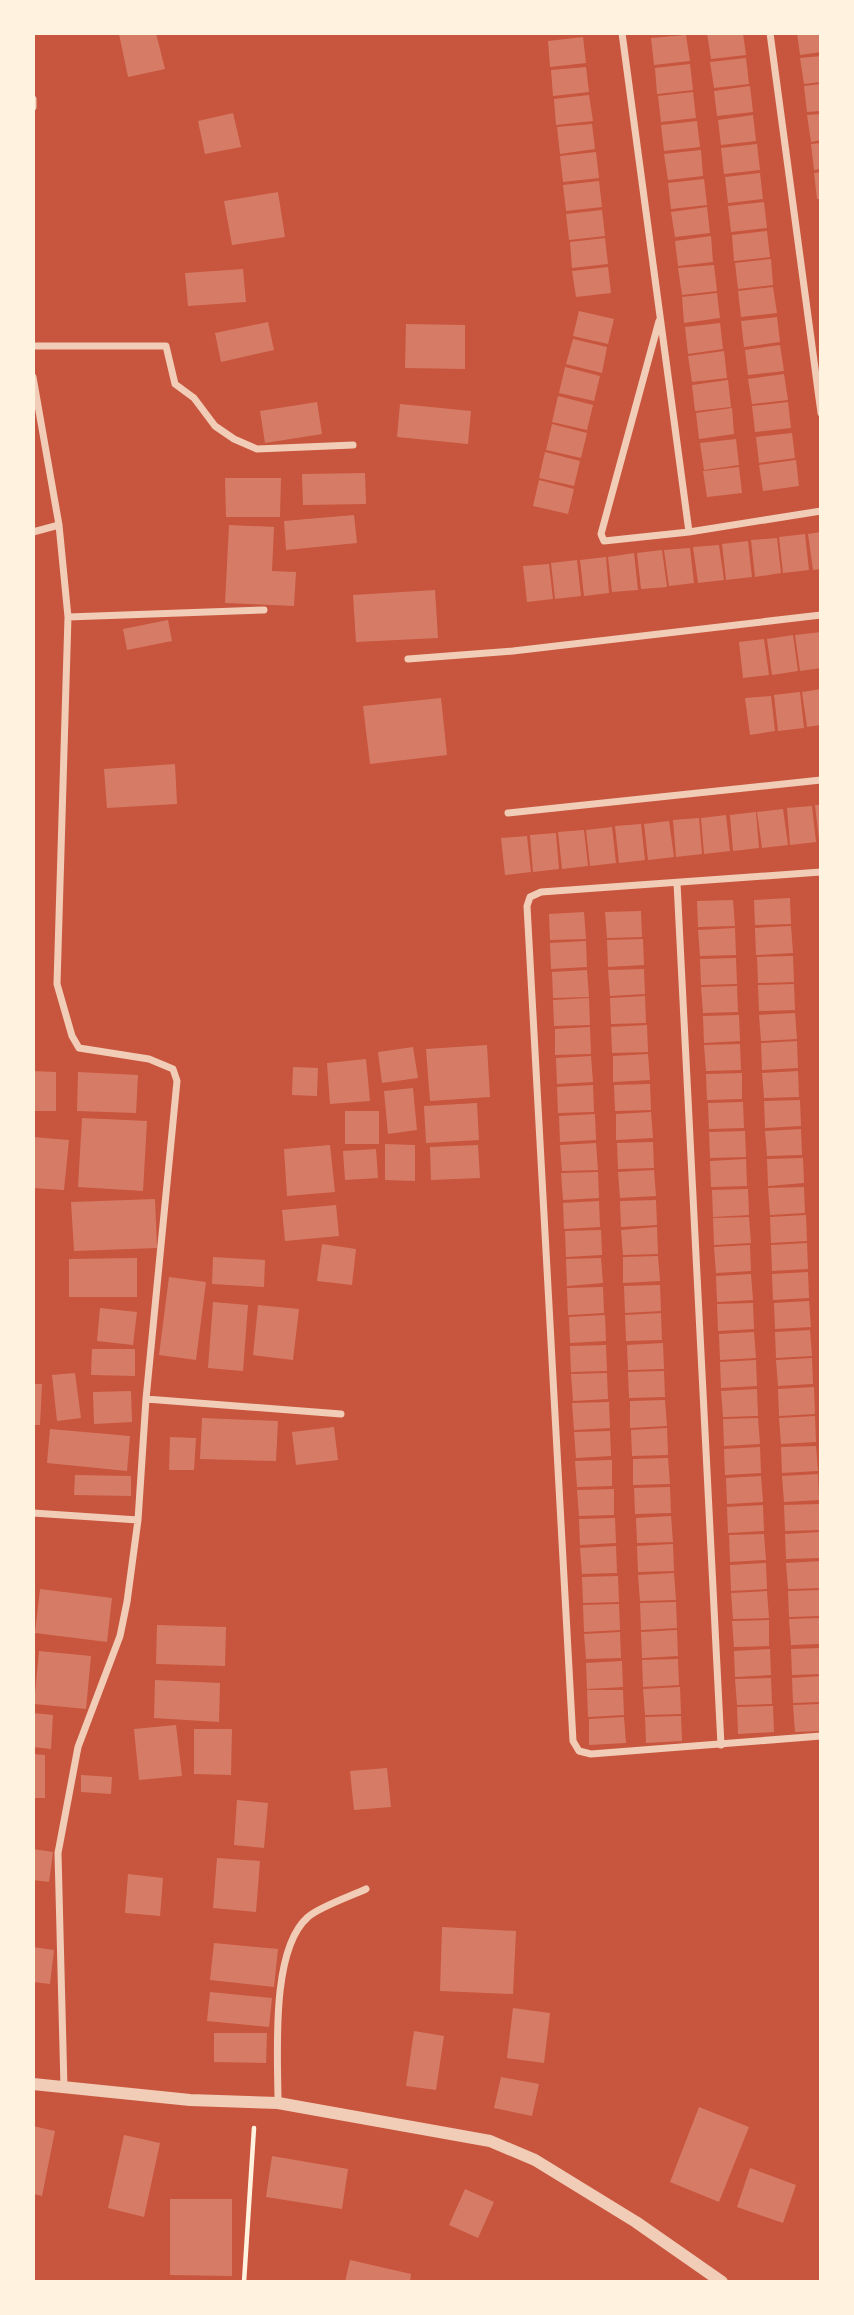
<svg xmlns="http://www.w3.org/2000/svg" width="854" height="2315" font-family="'Nunito Sans',sans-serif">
	<rect width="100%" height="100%" fill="#c8553d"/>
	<path fill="#d67c66" d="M124,33h32l9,36 -37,8 -9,-43z
		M707,33h36l3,22 -35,4z
		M797,33h24v19l-21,3z
		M686,35l4,26 -36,4 -3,-27z
		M583,37l3,26 -36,4 -2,-26z
		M821,56v26l-17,2 -4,-26z
		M746,58l3,26 -35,4 -4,-26z
		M690,64l3,26 -36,4 -2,-26z
		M586,67l3,25 -36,4 -2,-26z
		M821,84v27l-14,1 -3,-26z
		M750,86l3,26 -36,4 -3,-25z
		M693,92l3,26 -35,4 -3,-26z
		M589,95l4,26 -37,4 -2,-26z
		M233,113l8,34 -36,7 -7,-33z
		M821,114v26l-10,2 -4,-27z
		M753,115l3,26 -35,4 -3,-25z
		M697,121l3,26 -36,4 -3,-26z
		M592,124l3,25 -35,5 -3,-27z
		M821,143v26l-7,1 -3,-26z
		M757,144l3,26 -36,4 -3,-26z
		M701,150l2,26 -35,4 -4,-26z
		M596,152l3,26 -36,4 -3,-26z
		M821,172v27h-4l-3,-26z
		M760,173l3,26 -35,4 -3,-26z
		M704,179l3,26 -36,4 -3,-26z
		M599,181l3,26 -36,4 -3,-26z
		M278,192l7,45 -53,8 -8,-44z
		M764,202l3,26 -36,4 -3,-26z
		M707,207l3,26 -35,4 -4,-25z
		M602,210l3,26 -36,4 -3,-26z
		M767,231l3,26 -36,4 -2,-26z
		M711,236l2,26 -35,4 -3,-25z
		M605,238l3,26 -36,4 -2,-26z
		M771,259l2,26 -35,4 -3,-26z
		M714,265l3,26 -35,4 -4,-27z
		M608,267l3,26 -35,4 -4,-26z
		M243,269l3,33 -58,4 -3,-33z
		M773,287l4,26 -36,4 -3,-26z
		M717,293l3,25 -36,5 -2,-26z
		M579,311l35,8 -6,25 -35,-8z
		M777,317l3,25 -36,5 -3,-26z
		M268,322l6,28 -53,12 -6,-29z
		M720,323l3,26 -35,5 -3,-27z
		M406,324l59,1v44l-60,-1z
		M573,339l34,8 -5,26 -36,-9z
		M780,345l4,26 -36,4 -3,-25z
		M724,351l3,27 -35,4 -4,-26z
		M565,367l35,9 -6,25 -35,-8z
		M784,374l4,26 -36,4 -4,-25z
		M728,380l3,27 -36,4 -3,-26z
		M558,396l35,9 -6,25 -35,-8z
		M317,402l5,32 -57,9 -5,-32z
		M788,402l3,26 -36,4 -3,-26z
		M400,404l71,7 -3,33 -71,-7z
		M732,408l2,26 -35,5 -3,-26z
		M552,424l35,9 -6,25 -35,-8z
		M792,433l3,25 -36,5 -3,-26z
		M736,439l3,26 -35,5 -4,-27z
		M545,452l35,9 -6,25 -35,-8z
		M796,460l3,26 -36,5 -4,-26z
		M739,467l3,26 -35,4 -4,-26z
		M365,473l1,31 -63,1 -1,-31z
		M225,478h56l-1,39h-54z
		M539,480l35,9 -6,25 -35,-8z
		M354,515l3,28 -71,7 -2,-29z
		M229,525l45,2 -2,44 24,1 -2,34 -69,-3z
		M821,532v37l-8,1 -5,-36z
		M805,534l4,36 -26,3 -4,-36z
		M777,538l4,35 -26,4 -4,-37z
		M748,541l4,36 -26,3 -4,-36z
		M719,545l5,35 -26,3 -5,-36z
		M690,548l4,35 -25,3 -5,-36z
		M662,550l5,37 -26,2 -4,-36z
		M634,553l4,37 -26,2 -4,-35z
		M606,557l3,36 -25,3 -4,-36z
		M577,560l4,36 -26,3 -4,-36z
		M549,564l4,35 -26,3 -4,-36z
		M435,590l3,48 -82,4 -3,-47z
		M168,620l4,21 -45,9 -4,-21z
		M821,632v36l-21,3 -5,-36z
		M793,635l5,36 -26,4 -5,-36z
		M764,639l5,36 -26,3 -4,-36z
		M821,689v36l-14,2 -5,-35z
		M800,692l4,36 -26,3 -4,-36z
		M771,696l4,35 -25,4 -5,-37z
		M441,698l6,57 -77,9 -7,-58z
		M175,764l2,40 -70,4 -3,-39z
		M815,805h6v34l-2,1z
		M812,806l4,36 -26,3 -3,-37z
		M783,809l5,36 -26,3 -5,-36z
		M756,812l3,36 -26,3 -3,-36z
		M726,815l4,36 -26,3 -3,-36z
		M699,818l3,36 -26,3 -3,-37z
		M669,821l5,36 -26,3 -4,-36z
		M641,824l4,36 -26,3 -4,-37z
		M612,827l4,36 -26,3 -4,-36z
		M584,830l4,36 -26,3 -4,-37z
		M556,833l3,36 -26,3 -3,-37z
		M527,836l4,36 -26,3 -4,-37z
		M790,898l1,26 -36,1 -1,-25z
		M733,900l2,26 -37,1 -1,-26z
		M641,911l1,26 -35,1 -2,-26z
		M584,912l2,27 -36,1 -1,-26z
		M791,926l2,27 -37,2 -1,-27z
		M735,928l1,27 -36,1 -2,-26z
		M643,939l1,26 -36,2 -1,-27z
		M586,941l1,26 -36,2 -1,-26z
		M793,956l1,26 -36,1 -1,-26z
		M736,958l1,26 -36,1 -1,-26z
		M644,969l1,25 -35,2 -2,-26z
		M587,970l2,27 -36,1 -1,-26z
		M794,984l1,26 -36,1 -1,-26z
		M737,986l1,26 -35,1 -2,-26z
		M645,996l1,27 -35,1 -1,-26z
		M589,998l1,27 -36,1 -1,-26z
		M795,1013l2,26 -36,2 -2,-26z
		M739,1015l1,26 -36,2 -1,-27z
		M647,1025l1,27 -36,1 -1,-26z
		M590,1027l1,27 -36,1v-26z
		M797,1041l1,27 -36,2 -1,-27z
		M740,1044l1,26 -35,1 -2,-26z
		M487,1045l3,52 -60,4 -4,-52z
		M413,1047l5,31 -36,5 -4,-31z
		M648,1054l2,26 -37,2v-26z
		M591,1056l2,26 -36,2 -1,-26z
		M366,1059l4,42 -40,3 -3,-41z
		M293,1067l25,1 -1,28 -25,-1z
		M33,1071l23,1v39h-23z
		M798,1071l1,26 -35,1 -2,-25z
		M78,1072l60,3 -2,38 -59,-2z
		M742,1073v26l-35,1 -1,-26z
		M650,1084l1,26 -36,1 -1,-26z
		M593,1085l1,27 -36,1 -1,-26z
		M413,1088l4,42 -29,4 -4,-43z
		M800,1100l1,26 -36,2 -1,-27z
		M743,1102l1,26 -35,1 -1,-26z
		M477,1103l2,37 -53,3 -2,-37z
		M345,1111h34v33h-34z
		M651,1112l2,26 -37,2v-26z
		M595,1114l1,26 -36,2 -1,-26z
		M82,1118l65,3 -4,70 -65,-4z
		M801,1129l1,26 -35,1 -2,-25z
		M745,1131l1,26 -36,1 -1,-26z
		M33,1137l36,3 -5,50 -31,-2z
		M653,1142l1,26 -36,1 -1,-26z
		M596,1143l2,27 -36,1 -2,-26z
		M385,1144l30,1v36l-30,-1z
		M330,1145l5,47 -48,4 -3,-47z
		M478,1145l2,33 -49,2 -1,-33z
		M376,1149l2,29 -33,2 -2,-29z
		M803,1158l1,25 -36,3 -1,-27z
		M746,1159l1,27 -36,1 -1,-26z
		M654,1170l2,26 -36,2 -2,-26z
		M598,1172l1,26 -36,2 -2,-27z
		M804,1187l1,26 -35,2 -2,-27z
		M748,1189l1,26 -36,2 -1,-27z
		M155,1199l2,49 -83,3 -3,-49z
		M656,1200l1,25 -36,2 -1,-26z
		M599,1201l1,26 -36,2 -1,-26z
		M336,1205l3,31 -54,5 -3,-31z
		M806,1215l1,26 -36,2 -1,-26z
		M749,1217l2,26 -37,2 -1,-27z
		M657,1227l1,27 -35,1 -2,-25z
		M601,1230l1,25 -36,2 -1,-26z
		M807,1243l1,26 -36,2 -1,-26z
		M322,1244l34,5 -4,36 -35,-4z
		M750,1245l1,26 -35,2 -2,-26z
		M658,1256l2,25 -37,2v-26z
		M213,1257l52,3 -1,27 -52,-3z
		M137,1258v39h-68v-38z
		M601,1258l2,25 -36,3 -1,-27z
		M808,1272l1,26 -36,2 -1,-26z
		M751,1274l2,26 -36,2 -1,-26z
		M169,1277l37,5 -10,78 -37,-5z
		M660,1285l1,26 -36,2 -1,-27z
		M603,1287l1,26 -36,2 -1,-27z
		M809,1301l2,26 -36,2 -1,-26z
		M213,1302l35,3 -5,66 -35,-3z
		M753,1303l1,26 -36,2 -1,-27z
		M258,1305l41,4 -6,51 -40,-5z
		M100,1308l37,4 -4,33 -36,-4z
		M661,1313l1,27 -36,1 -1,-26z
		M605,1315l1,26 -36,2 -1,-26z
		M810,1330l2,26 -36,2 -1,-26z
		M754,1332l2,26 -36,2 -1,-26z
		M663,1343l1,26 -36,1 -1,-25z
		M606,1345l1,26 -36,1 -1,-26z
		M92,1349h43v27l-44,-1z
		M812,1358l1,26 -35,2 -2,-26z
		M756,1360l1,26 -36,2 -1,-26z
		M664,1371l1,26 -36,1 -1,-26z
		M75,1373l6,45 -24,3 -5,-46z
		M607,1373l1,26 -35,2 -2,-27z
		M33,1384h9l-2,41h-7z
		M814,1387l1,27 -36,2 -1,-27z
		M757,1389l1,27 -35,1 -2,-26z
		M131,1391l1,31 -38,2 -1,-32z
		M665,1400l2,26 -37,2v-27z
		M609,1402l1,26 -36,2 -2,-27z
		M815,1416l1,26 -35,2 -2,-26z
		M202,1418l76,3 -2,40 -76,-2z
		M758,1418l2,26 -36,2 -1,-27z
		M334,1427l4,33 -42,5 -4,-33z
		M667,1428l1,27 -36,1 -1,-26z
		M50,1429l80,7 -3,35 -80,-8z
		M610,1431l1,25 -35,2 -2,-26z
		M170,1437l26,1 -2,32h-25z
		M816,1446l2,25 -36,2 -1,-26z
		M760,1447l1,26 -36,2 -1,-26z
		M668,1458l2,26 -37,1v-26z
		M612,1460v26l-35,1 -2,-26z
		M818,1474l1,26 -35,2 -2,-26z
		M75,1475l56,1v20l-57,-1z
		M761,1476l2,26 -36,2 -1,-26z
		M670,1487l1,26 -36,1 -1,-26z
		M614,1489v26l-35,1 -2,-26z
		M820,1504l1,26 -36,1 -1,-26z
		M763,1505l1,26 -36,2 -1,-26z
		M671,1516l2,26 -36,1 -1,-25z
		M615,1518l1,25 -36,2 -1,-26z
		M821,1532v26l-35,1 -1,-25z
		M764,1534l2,26 -36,2 -1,-27z
		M673,1544l1,27 -36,1 -1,-26z
		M616,1546l1,27 -35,1 -2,-26z
		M821,1561v27l-33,1 -2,-26z
		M766,1563l1,26 -36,2 -1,-26z
		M674,1573l2,27 -36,1 -2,-26z
		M618,1576l1,26 -36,1 -1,-26z
		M40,1589l72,9 -5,44 -72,-9z
		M821,1590v26l-32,1 -1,-26z
		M767,1591l2,27 -36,1 -2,-26z
		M676,1602l1,26 -36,2 -1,-27z
		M619,1604l1,26 -36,2 -1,-27z
		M821,1618v26l-30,1 -2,-26z
		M769,1620v26l-35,1 -2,-26z
		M157,1625l69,2 -1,39 -69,-2z
		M677,1630l1,26 -36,2 -1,-26z
		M620,1632l1,26 -35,1 -2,-25z
		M821,1648v26l-29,1 -1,-26z
		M770,1649l1,26 -36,2 -1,-26z
		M39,1651l52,5 -5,53 -52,-5z
		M678,1659l1,26 -36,2 -1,-27z
		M622,1661l1,26 -36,2 -1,-26z
		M821,1676v26l-28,1 -1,-25z
		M771,1678l1,26 -35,1 -2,-26z
		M155,1680l65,3 -1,39 -65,-4z
		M680,1687l1,27 -36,1 -2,-26z
		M587,1690h36l1,25 -36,2z
		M821,1704v27l-26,1 -2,-27z
		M773,1706l1,26 -36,2 -1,-27z
		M33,1713l20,2 -2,34 -18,-2z
		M681,1716l1,25 -36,2 -1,-26z
		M624,1717l2,26 -37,2v-26z
		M176,1725l6,51 -43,4 -5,-51z
		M194,1729h38l-1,46 -37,-1z
		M33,1754l12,1v43h-12z
		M387,1768l4,39 -37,3 -4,-39z
		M81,1775l31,2 -1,17 -30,-2z
		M237,1800l31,3 -4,45 -30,-3z
		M33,1849l20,3 -4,30 -16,-2z
		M217,1858l43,3 -4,51 -43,-4z
		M128,1874l35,4 -3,38 -35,-3z
		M442,1927l74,4 -3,63 -73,-3z
		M214,1943l64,6 -4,38 -64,-7z
		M33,1947l21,3 -4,34 -17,-2z
		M210,1992l62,6 -3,29 -62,-6z
		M513,2008l37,5 -6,50 -37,-5z
		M414,2031l30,5 -8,54 -30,-4z
		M214,2033h53l-1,30 -52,-1z
		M501,2077l38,7 -7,32 -38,-8z
		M699,2107l50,20 -30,75 -49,-20z
		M33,2126l22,5 -13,65 -9,-2z
		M124,2135l36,8 -16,74 -36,-9z
		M272,2156l76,13 -6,40 -76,-12z
		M750,2168l46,17 -13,38 -46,-16z
		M465,2189l29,13 -16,36 -29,-13z
		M170,2199h62v77l-62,-1z
		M350,2260l61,14 -1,8h-65z"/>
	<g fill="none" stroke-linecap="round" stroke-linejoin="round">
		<path stroke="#fff3e0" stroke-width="4.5" d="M244,2282l10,-154"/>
		<path stroke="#f1ccb7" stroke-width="7" d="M622,33l67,499
			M770,33l51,380
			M33,99v8
			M659,321l-58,213 3,7 85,-9 132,-21
			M33,346h133l9,38 19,14 21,28 19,13 23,10 96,-4
			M33,377l26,148 9,92 -11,367 15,52 7,12 70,11 24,10 4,12 -31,318 -8,121 -11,82 -7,34 -42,111 -20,106 6,235
			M33,532l26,-7
			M68,617l196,-7
			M408,659l105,-8 308,-36
			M508,813l313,-33
			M821,872l-280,20 -11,5 -3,9 46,835 6,10 12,3 230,-18
			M677,883l44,862
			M146,1399l195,15
			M33,1513l105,7
			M278,2103c0,-47 -8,-153 30,-186 11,-10 43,-21 58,-28"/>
		<path stroke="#f1ccb7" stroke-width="12" d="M33,2084l157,16 88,3 212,38 45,19 101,62 86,60"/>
	</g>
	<rect width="854" height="2315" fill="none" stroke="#fff3e0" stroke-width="70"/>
</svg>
